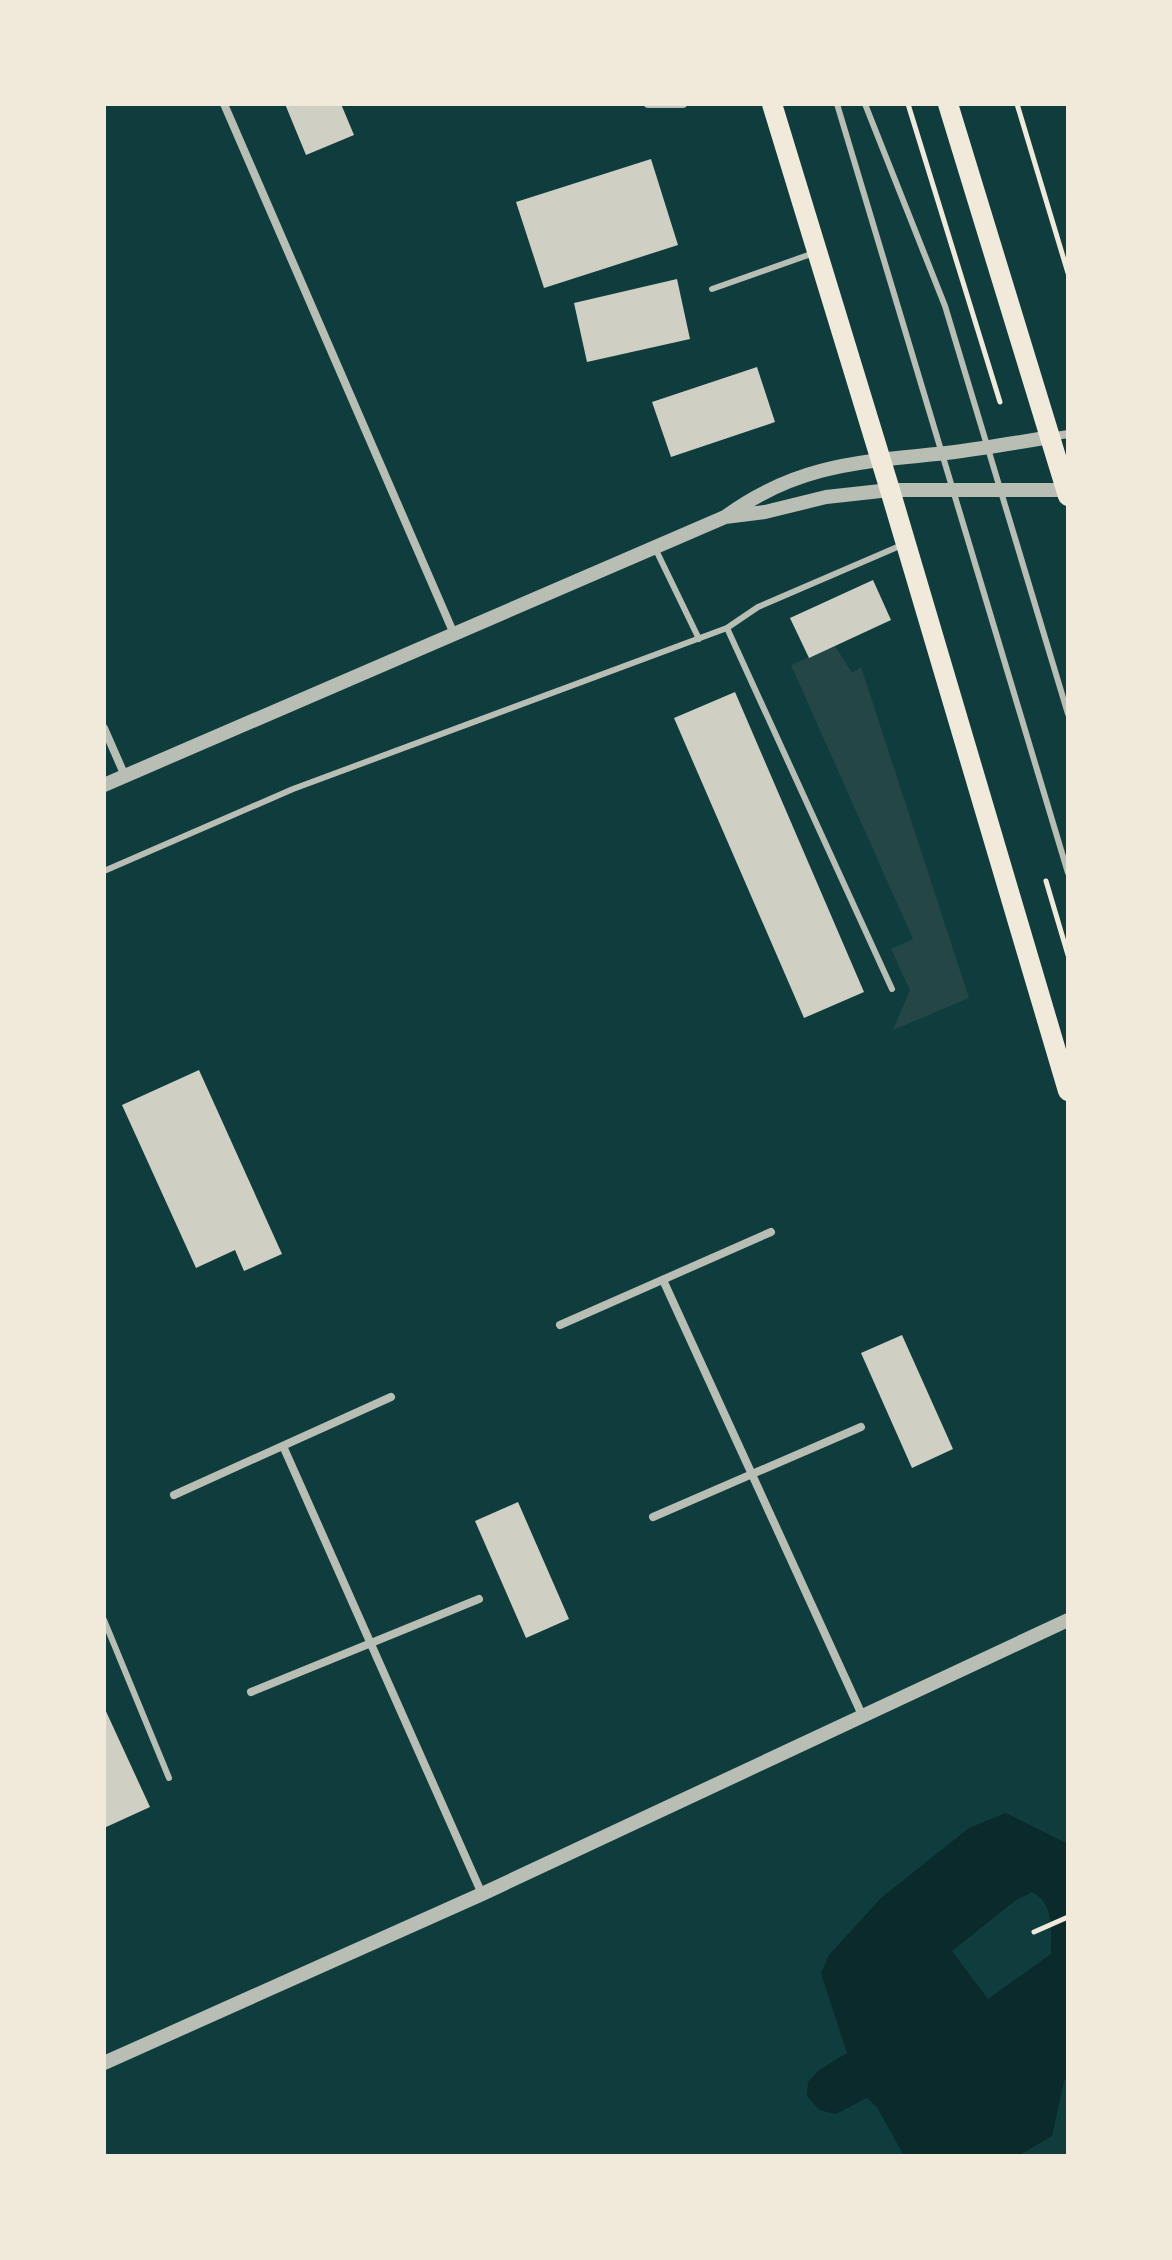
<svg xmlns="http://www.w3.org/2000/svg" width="1172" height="2260" font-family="'Source Sans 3',sans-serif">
	<rect width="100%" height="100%" fill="#0f3d3e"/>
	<path fill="#244646" d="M835,646l17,27 9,-6 108,331 -76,32 17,-40 -19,-41 22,-10 -122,-274z"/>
	<path fill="#0a2a2b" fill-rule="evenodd" d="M1006,1813l60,30 2,7v227l-4,4 -12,55 -34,20h-114l-27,-49 -10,-9 -31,16 -17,-4 -12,-14 1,-14 11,-12 28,-17 -26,-80 8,-18 52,-57 88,-70zM1032,1892c23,12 19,38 19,62l-63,45 -36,-48 64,-51z"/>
	<path fill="#cfcfc3" d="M285,104h56l13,31 -48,20z
		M651,159l27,86 -134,43 -28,-86z
		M677,279l13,60 -103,23 -13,-59z
		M757,367l18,55 -104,35 -19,-55z
		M873,580l18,40 -82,38 -19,-40z
		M735,692l129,300 -60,26 -130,-300z
		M199,1070l83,184 -38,17 -9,-21 -39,18 -74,-163z
		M902,1335l51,114 -41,19 -51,-115z
		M518,1502l51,117 -43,19 -51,-117z
		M104,1707l46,100 -46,21z"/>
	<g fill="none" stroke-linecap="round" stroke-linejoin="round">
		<path stroke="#f1e9da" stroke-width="5" d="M908,104l92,298
			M1017,104l51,169
			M1046,881l22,74
			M1034,1932l34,-15"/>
		<path stroke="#b8beb3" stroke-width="6" d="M837,104l231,769
			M865,104l80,202 123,408
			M712,289l102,-36
			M655,548l44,91
			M104,871l189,-82 434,-161
			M892,989l-165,-361 31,-21 144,-62
			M104,1620l65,158"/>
		<path stroke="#b8beb3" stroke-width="8" d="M224,104l230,530
			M648,104h35
			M1050,437l18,-3
			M104,728l21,48
			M663,1280l200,437
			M560,1325l211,-93
			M283,1446l199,448
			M174,1495l217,-98
			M653,1517l208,-90
			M251,1692l228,-93"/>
		<path stroke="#b8beb3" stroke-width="14" d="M725,517l40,-5 61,-15 64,-7h176
			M104,785l621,-268c72,-53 136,-55 221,-64 35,-4 69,-10 104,-16
			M104,2063l378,-169 586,-274"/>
		<path stroke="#f1e9da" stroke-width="20" d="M772,104l118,386 178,601
			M948,104l120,392"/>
	</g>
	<rect width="1172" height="2260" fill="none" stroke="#f1e9da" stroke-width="212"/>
</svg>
